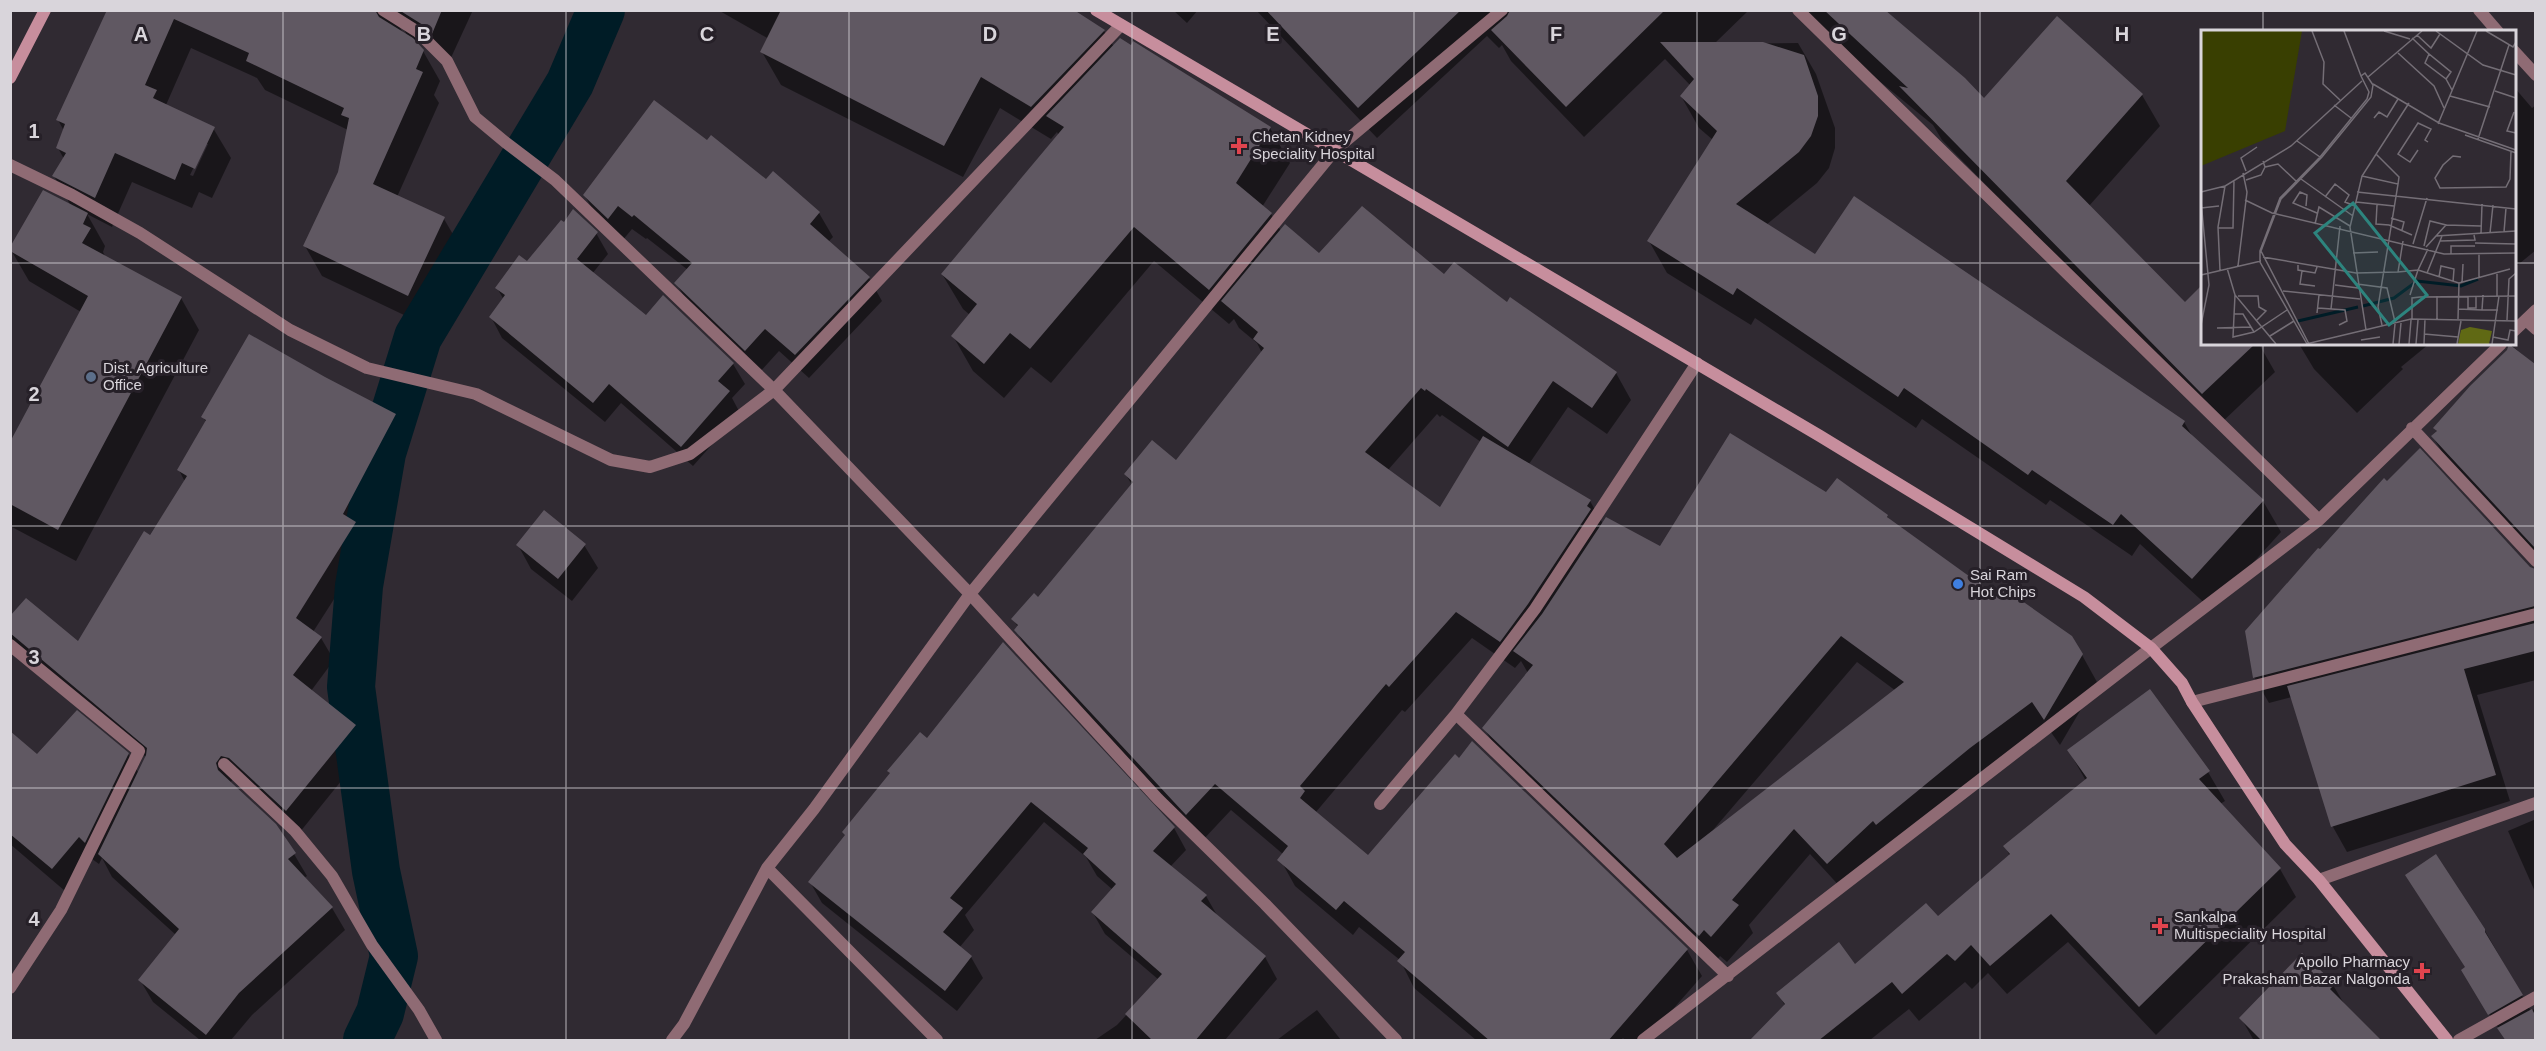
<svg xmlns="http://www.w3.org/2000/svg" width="2546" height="1051" font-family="Arial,sans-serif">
	<rect width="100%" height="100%" fill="#302a32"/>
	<path fill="#0007" fill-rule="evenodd" d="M110,10h280l14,25h3l-14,-25h80l-24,52 -8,-7 -34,-20 16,16 17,30 -6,14 5,8 -42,94 47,22 17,29 -36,77 -103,-49 -17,-30 34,-73 9,-43 -83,-40 -8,-12 -66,-30 -25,57 47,23 18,30 -19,40 -13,-6 -7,16 -60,-26 -20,45 -25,-13 18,32 -2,6 3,6 75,40 18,32 -123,231 -66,-35v-81l71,-133 -52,-31 -18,-31 60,-44 -17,-30 10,-17 -6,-11 6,-17 -6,-11zM205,144h3l-15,32 -3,-1z
		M718,10h353l33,21 10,16 156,81 20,35 -28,44 9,7 10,17 39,24 125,21 62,28 109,69 15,27 -24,34 -39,-27 -39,57 61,37 13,23 57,24 167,-54 60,22 4,6 107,77 84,56 15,27 -37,63 -12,-17 -205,162 -33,-36 -61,71 4,8 -26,29 -7,-6 -5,6 -215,-207 -16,-27 44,-55 -7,-12 -6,7 -43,-30 -67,74 -3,-2 -86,102 52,45 319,93 15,26 -56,64h-21l-2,-2 -2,2h-145l-62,-52 -14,-28 -41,-33 -6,8 -58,-49 -15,-27 4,-4 -53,-45 -29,31 -171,-184 -15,-27 2,-3 -5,-8 26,-20 93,-114 -6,-10 50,-13 86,-109 -5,-10 -18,-15 -5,-9 -5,5 -75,-63 -103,122 -20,-16 -27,31 -31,-27 -20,-35 17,-21 -7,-6 -21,-35 117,-138 -2,-4 -6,7 -51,-31 -37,69 -182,-92 -19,-33 7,-13zM1437,414l3,3 2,-2 39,27 -41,67 -52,-39zM1857,662l39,29 -183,139z
		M1173,10h25l-11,13z
		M1256,10h493l-35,34 84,-1 18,31 19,54v20l-6,20 -12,15 -51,42 49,31 369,166 10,17 69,62 18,31 -70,77 -71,-65 -8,12 -82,-56 -4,5 -124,-86 -6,9 -161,-110 -4,7 -84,-52 -18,-32 64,-101 -14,-12 -18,-32 9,-11 -25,-26 -81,78 -73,-76 -9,-16 -3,3 -12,-12 -110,102z
		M1803,10h79l102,90 73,-81 85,76 18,31 -71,80 96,98 17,-17v57h57l16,28 -55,52 -278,-284 -9,-15 -78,-64z
		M2514,87l18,21 4,-3v145l-22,18z
		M708,142l58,39 7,-8 46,40 14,24 -5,5 41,36 13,23 -73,77 -30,-27 -20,22 -69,-67 -14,-23 12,-13 -41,-32 -1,1 -14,-10 -10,12 -24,-22 -13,-23z
		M596,233l12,21 -16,20 54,43 87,47 12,20 -13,14 8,15 -47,53 -72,-63 -16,19 -103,-84 -11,-21 13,-17 -7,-12 30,-25z
		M2299,344h130l-28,23 2,2 -46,44 -43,-44z
		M2510,344l26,22v190l-88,-94 -15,-25 4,-5 -2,-4 73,-77z
		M324,378l71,37 13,22 -50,92 10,17 -55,86 8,6 13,22 -23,31 44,35 12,23 -67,83 -66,-54 -4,5 64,71 13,22 -3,2 28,30 13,22 -93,85 -21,25h-31l-47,-38 -13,-22 36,-45 -64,-58 -10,-19 -3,6 -7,-5 -27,32 -55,-47v-111l27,23 91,-2 11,20 8,-16 -131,-109 -6,-10v-21l68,25 107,-161 -6,-12 27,-48 -3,-5z
		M518,545h66l14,23 -26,33 -41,-32z
		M2529,568l7,2v110l-59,15 33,106 -163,51 -14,-25 -41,-130 -23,6 -15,-26z
		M927,740l247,88 12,22 -16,17 36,29 12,21 47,40 12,22 -52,61h-130l22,-15 42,-45 -54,-46 -12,-21 20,-23 -16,-14 -11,-19 -42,-35 -79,93 9,15 -15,18 12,9 12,21 -26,33 -135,-108 -12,-21z
		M2069,751l139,21 17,29 -5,3 60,65 16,28 -140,138 -88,-93 -61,52 -19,-21 -16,16 -7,-7 -46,39 -10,-12 -39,31h-119l34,-34 -7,-13 77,-27 83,-48 72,-62 -5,-9 81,-66z
		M2536,819v75l-28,-63z
		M2484,929l47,82 5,-3v32h-30l-32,-50 -8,-22z
		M2333,985l13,22 34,33h-129l2,-1 -12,-21z
		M1317,1010l24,30h-64z"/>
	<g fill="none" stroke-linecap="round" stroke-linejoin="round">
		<path stroke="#001c26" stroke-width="48" d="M367,1040l13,-27 14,-57 -18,-85 -25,-184 8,-101 23,-133 36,-116 152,-254 31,-73"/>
	</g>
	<path fill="#605862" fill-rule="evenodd" d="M107,10h268l4,7 34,21 11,12 -8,19 7,3 -50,112 72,33 -37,79 -105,-50 35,-74 11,-54 -8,-3 3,-7 -98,-47 3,-8 -75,-34 -29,66 12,5 -4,8 62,29 -20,42 -13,-6 -7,17 -60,-27 -20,45 -43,-22 14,-23 -10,-5 9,-24 -9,-4z
		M399,10h43l-10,24 -9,-9z
		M781,10h293l31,20 -74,77 -50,-30 -37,69 -184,-94z
		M1266,10h195l-103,98z
		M1510,10h155l-99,97 -75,-77 16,-14z
		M1824,10h61l80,68 19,20 73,-82 86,78 -77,87 119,121 17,-17v59h53l-53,50 -303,-308 9,2z
		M1120,38l11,7 2,-4 138,86 -35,56 36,30 -63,77 -75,-63 -104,122 -20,-16 -26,31 -33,-28 26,-32 -36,-30 123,-147 -18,-11z
		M1660,42h103l41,13 14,41v20l-7,20 -12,16 -63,52 79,50 39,-58 331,225 -3,5 82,74 -72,79 -71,-65 -8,11 -81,-55 -4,5 -124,-87 -6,9 -161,-109 -4,7 -86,-54 70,-110 -37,-35 14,-17z
		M654,100l53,40 4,-5 55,44 7,-8 47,41 -10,12 60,53 -75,78 -30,-26 -20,22 -71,-68 18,-20 -58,-48 -2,2 -14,-11 -10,13 -25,-24z
		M43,190l45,23 -5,11 8,4 -9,15 100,54 -124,233 -48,-26v-62l78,-146 -78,-45v-4z
		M1362,206l82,68 10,-12 53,40 3,-5 107,75 -25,36 -39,-27 -45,66 -82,-58 -1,2 -4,-3 -56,64 75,55 43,-71 108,64 -4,6 4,3 -63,95 -28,38 -44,-30 -67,75 -3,-3 -86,102 5,5 -5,7 68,57 87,-101 4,4 13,-17 216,208 -80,92h-118l-93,-80 8,-9 -61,-51 -8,9 -59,-50 11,-14 -73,-62 -29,31 -172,-185 4,-5 -7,-6 23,-26 4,4 95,-115 -9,-8 28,-34 24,20 88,-112 -11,-9 5,-7 -37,-31 64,-77 34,29z
		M573,209l25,23 -21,27 69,56 17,-20 71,68 -16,18 12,10 -49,56 -72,-63 -16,19 -104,-86 16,-22 -10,-7 24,-33 8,6 34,-41 3,2z
		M249,334l76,43 71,37 -53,100 13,8 -60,96 26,19 -29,38 63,50 -70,86 -57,-53 -8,-2 -5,7 2,7 58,54 20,29 -8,6 45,48 -94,86 -33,42 -68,-55 41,-51 -81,-75 48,-99 1,-7 -137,-115v-17l16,-18 52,43 66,-110 6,4 37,-59 -10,-6 29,-50 -5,-3z
		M2509,344l26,20v184l-104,-112 6,-5 -4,-3 37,-42 37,-36z
		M1730,433l96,59 11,-14 51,37 -1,2 111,80 7,-8 67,47 11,18 -39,66 -12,-18 -62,46 -94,77 -3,-4 -46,43 -33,-35 -62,71 7,5 -28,32 -7,-7 -5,6 -217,-208 51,-63 -20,-14 29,-37 64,-97 54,29zM1841,636l63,46 -227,176 -13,-14z
		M2420,448l110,119 5,2v37l-282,72 -8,-47 73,-83 2,1 64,-71 3,3z
		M544,510l42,34 -28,35 -42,-34z
		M2535,623v28l-71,18 32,106 -165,52 -44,-141z
		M1003,642l172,185 -22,24 54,44 -6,6 65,55 -71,85h-42l-28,-27 37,-40 -71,-62 25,-28 -33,-30 5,-6 -57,-46 -81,96 13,10 -20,24 29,24 -27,35 -137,-109 37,-47 -3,-3 48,-59 -3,-2 33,-39 7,6z
		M2150,689l60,82 -11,8 82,89 -142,139 -88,-93 -61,52 -19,-21 -16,16 -8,-7 -45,40 -10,-12 -74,59h-69l36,-37 -9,-11 63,-51 16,22 71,-61 12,13 72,-62 -7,-8 84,-68 -20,-28z
		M77,710l52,43 -44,90 -6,-6 -27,32 -42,-35v-103l27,23z
		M2436,854l49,75v3l38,63 -35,20 -27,-45 4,-3 -60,-92z
		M2302,953l33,31 -5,5 52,52h-120l-23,-23z
		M2532,1009l3,6v26h-29l-9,-13z"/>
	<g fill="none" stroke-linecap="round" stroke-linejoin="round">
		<path stroke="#8f6b74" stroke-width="12" d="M2479,10l19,22
			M2514,51l22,24"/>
		<path stroke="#8f6b74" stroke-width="12" d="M383,10l35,22 29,29 28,56 30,25 50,38 219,210 196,204 188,205 107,105 131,136
			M1798,10l521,510
			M10,165l62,30 68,38 150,97 77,38 109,26 135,66 39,7 40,-13 84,-64 347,-365
			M2526,320l10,9
			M2514,331l22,-21
			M2412,428l124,133
			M10,645l129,106 -78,159 -51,78
			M2192,702l344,-88
			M1456,714l272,262
			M224,764l71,67 37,45 40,69 47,65 17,30
			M1380,804l76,-90 79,-105 162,-246
			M767,868l170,172
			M2319,880l217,-77
			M672,1040l12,-16 83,-156 47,-59 156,-215 365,-444 167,-140
			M1643,1040l508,-392 168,-128 182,-176
			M2459,1040l77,-43"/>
		<path stroke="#c78e9d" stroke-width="12" d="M1096,10l724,426 264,161 67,51 31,35 10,19 93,142 34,36 128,160
			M10,78l35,-68"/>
	</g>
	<path fill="none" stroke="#d9d5db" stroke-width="1.5" stroke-opacity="0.55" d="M283,10v1030M566,10v1030M849,10v1030M1132,10v1030M1414,10v1030M1697,10v1030M1980,10v1030M2263,10v22M10,263h2192M2514,263h22M2263,344v696M10,526h2526M10,788h2526"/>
	<g fill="#e0444e" stroke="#262028" stroke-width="2">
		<path d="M1236 137h6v6h6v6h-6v6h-6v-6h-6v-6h6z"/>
		<path d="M2157 917h6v6h6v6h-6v6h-6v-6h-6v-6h6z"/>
		<path d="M2419 962h6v6h6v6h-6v6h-6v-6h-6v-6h6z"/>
	</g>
	<circle fill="#5c6f8a" stroke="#262028" stroke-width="2" cx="91" cy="377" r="6"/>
	<circle fill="#3f7fe0" stroke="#262028" stroke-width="2" cx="1958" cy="584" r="6"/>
	<g text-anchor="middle" stroke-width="6" stroke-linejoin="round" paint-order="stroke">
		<g font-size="15" fill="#d9d5db" stroke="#262028" text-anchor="start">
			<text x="1252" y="142">Chetan Kidney<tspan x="1252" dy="17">Speciality Hospital</tspan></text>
			<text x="103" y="373">Dist. Agriculture<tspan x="103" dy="17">Office</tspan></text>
			<text x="1970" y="580">Sai Ram<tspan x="1970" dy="17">Hot Chips</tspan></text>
			<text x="2174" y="922">Sankalpa<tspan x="2174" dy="17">Multispeciality Hospital</tspan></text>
			<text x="2410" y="967" text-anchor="end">Apollo Pharmacy<tspan x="2410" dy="17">Prakasham Bazar Nalgonda</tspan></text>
		</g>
	</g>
	<g transform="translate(2201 30)">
		<rect width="315" height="315" fill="#302a32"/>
		<path d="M0,1h101l-17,100 -84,35z" fill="#393f01"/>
		<path d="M269,297l22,4 -3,13h-31l3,-14z" fill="#606914"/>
		<path fill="none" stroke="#001c26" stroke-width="3" d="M162,276l31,-8 23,-17 44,5 17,-7M97,291l60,-14"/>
		<path fill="none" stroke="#746e76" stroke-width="1.5" d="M111,1l12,31 -1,22 17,16M143,1l17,45M183,1l26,8M235,1l47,34 33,10M285,1l27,16 3,-5M216,5l14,13 9,-14M211,8l17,16M197,23l36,33 10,22M167,47l54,-46M245,49l5,-7 -22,-18 -4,9 21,16 6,11M172,54l66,39 77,27M294,61l21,7M249,66l40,11M133,75l17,13M313,82l-7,19 9,2M173,88l5,-6 8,5 11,-18M237,94l39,-93M264,105l51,18M277,109l31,-94M96,111l23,16M217,120l-8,12 -12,-8 20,-31 13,6 -6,11 3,2M175,124l23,23 -1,7M260,127l-8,-1 -10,9 -8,13 5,10 66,-1 4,-8 1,-28M62,131l2,6 13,-3 18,17M45,141l-5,-13 16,-11M161,146l36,8 -20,123 4,18M100,149l52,37M45,150l15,-5 4,-8M0,162l24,-6M156,162l159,17M124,167l10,-13 14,11 -4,7 10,4M44,170l27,13 172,41 72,-1M0,171l8,84 -8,40M155,172l38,4M176,175l-1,19 13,1 23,10M105,176l1,-11 -7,-3 -7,11 24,10M0,178l18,-2M190,188l13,4 -2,8M114,194l4,-17 31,19M245,195l35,1M17,198h15l1,-48M303,202l2,-24M289,203l3,-28M280,204l1,-30M239,211l35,-1 -1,-5M274,213l41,1M212,214l14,-46M223,216l6,-25 16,4 -10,11M225,217l10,-11 80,-5M152,223l25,-1M250,224v-8h24M62,227l93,16 42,-1 20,-2 10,-21M97,235v5l17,3 2,-6M37,236l9,-74 -4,-19M26,238l8,27 41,49M19,240l-2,-43 7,-41 66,-40 71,-65M101,241l-2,13 15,2M197,242l5,-31M226,243l15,-37M296,244v22M0,245l60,-14M238,247l2,-11 13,3 -1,13M278,247v-24M258,253l51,-14M261,253l1,-19M156,254l30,4 8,34M134,255l23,3M82,261l77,8M34,265l-2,42 21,-5 33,-22M209,265l8,-25 41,13 -1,36M282,265l-1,15h16M37,266h20l1,11 7,4 -9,9M236,266v23M267,266v12h8v-12M117,278l27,2 2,11 -8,4M130,279l9,-83M257,279l24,1M116,283l2,-18M33,284h9l11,18M211,289v-21l8,-1 96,-1M306,290l2,-41 7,-6M16,298l34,-1M165,300l-16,-103 12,-51 47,-73M223,304l34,3M69,306l24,-15M292,307l15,3 2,-10 6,1M160,310l19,-3M105,314l105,-25 105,2M106,314l-47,-82v-11l20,-53 40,-41 47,-58 2,-7 -8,-16 4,-3 8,12 -2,12 -49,60 -41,42 -20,52 48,93M192,314l2,-20M198,314l2,-21M208,314l2,-24M215,314l2,-24M223,314l1,-25M256,314l4,-23M291,314l7,-48"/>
		<path fill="#2d847e" fill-opacity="0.15" stroke="#2d847e" stroke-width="3" d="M152,173l74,92 -38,30 -74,-92z"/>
		<rect width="315" height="315" fill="none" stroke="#d9d5db" stroke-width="3"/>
	</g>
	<g font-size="20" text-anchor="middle" font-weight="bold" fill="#d9d5db" stroke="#262028" stroke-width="6" stroke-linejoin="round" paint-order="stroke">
		<text x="141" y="41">A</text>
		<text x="424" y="41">B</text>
		<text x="707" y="41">C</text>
		<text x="990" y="41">D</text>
		<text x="1273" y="41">E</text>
		<text x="1556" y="41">F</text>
		<text x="1839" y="41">G</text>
		<text x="2122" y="41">H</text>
		<text x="34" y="138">1</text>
		<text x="34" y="401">2</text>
		<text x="34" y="664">3</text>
		<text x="34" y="926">4</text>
	</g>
	<rect width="2546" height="1051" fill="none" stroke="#d9d5db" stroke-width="24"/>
</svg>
